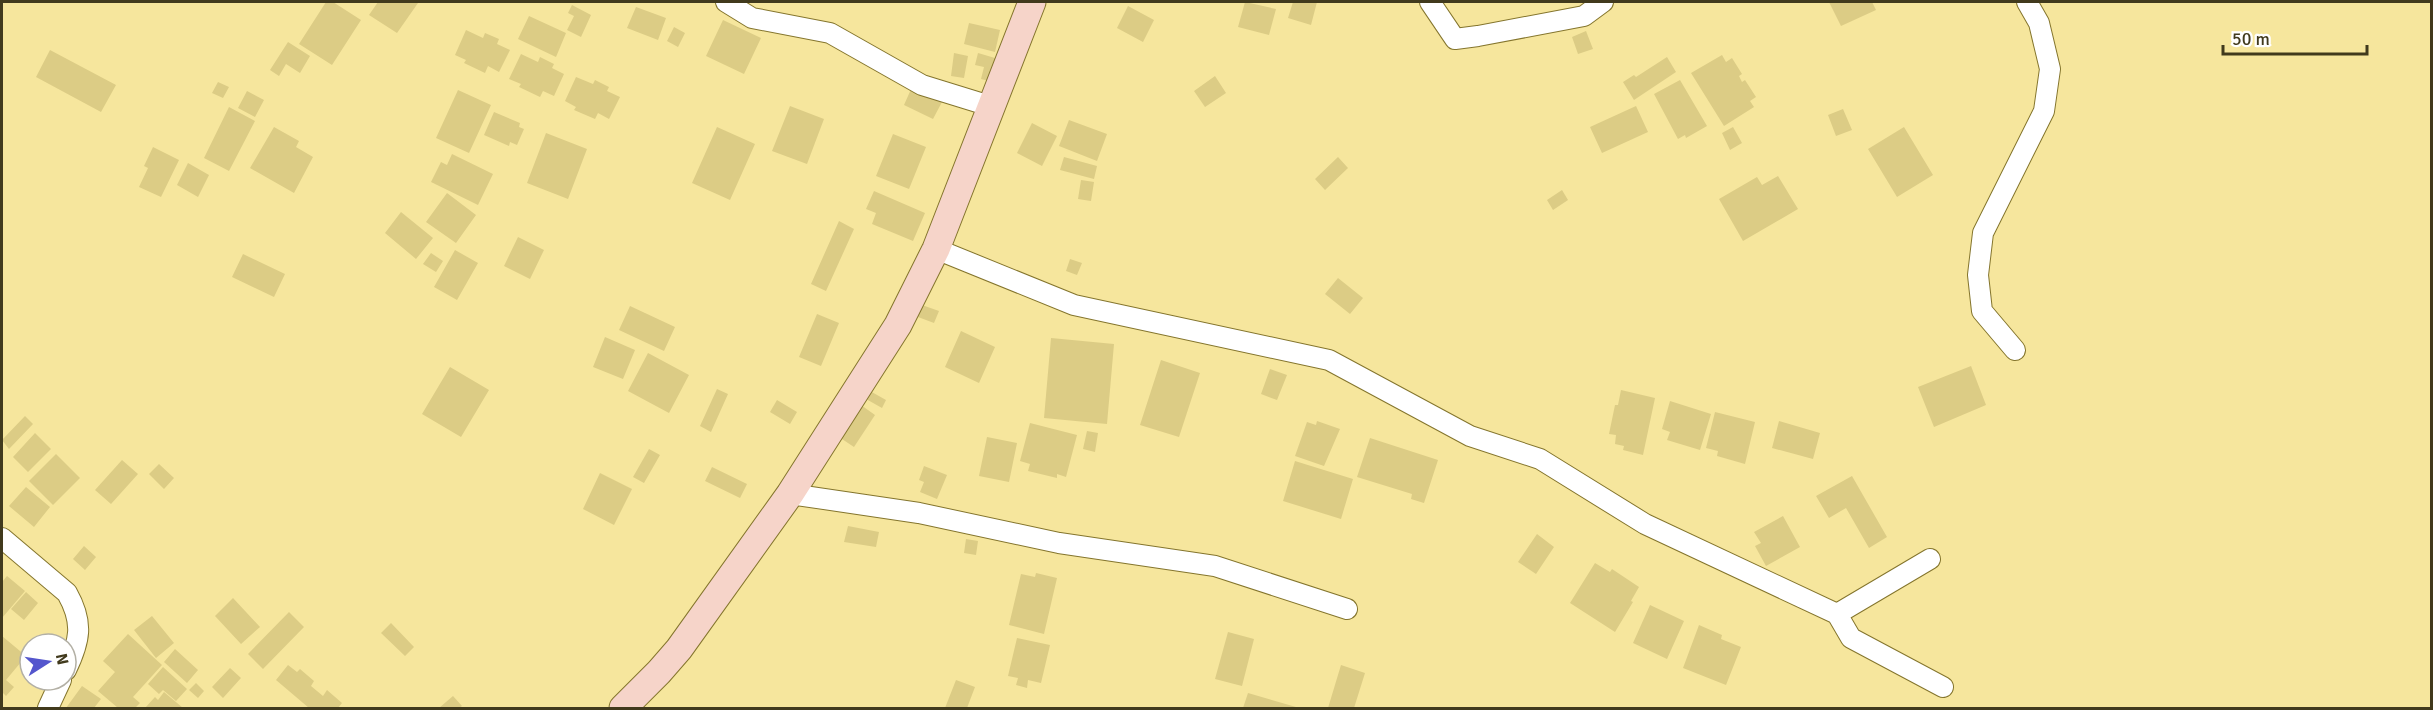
<svg xmlns="http://www.w3.org/2000/svg" width="2433" height="710" font-family="Signika,sans-serif">
	<rect width="100%" height="100%" fill="#f6e69d"/>
	<path fill="#dccc85" d="M326,2h7l28,18 -29,45 -33,-21z
		M378,2h38l2,1 -21,30 -28,-18z
		M1245,2l31,7 -7,26 -31,-8z
		M1293,2h24l-6,23 -23,-7z
		M1829,2h43l4,8 -35,16z
		M572,5l19,10 -10,22 -14,-7 7,-14 -6,-3z
		M1128,6l26,14 -11,22 -26,-14z
		M636,7l30,11 -8,22 -31,-12z
		M529,16l37,17 -10,24 -38,-18z
		M723,20l38,18 -17,36 -38,-18z
		M969,23l31,7 -5,22 -31,-8z
		M674,27l11,6 -7,14 -11,-6z
		M466,30l17,8 2,-5 14,6 -2,5 13,6 -11,22 -11,-6 -3,7 -21,-10 2,-3 -11,-5z
		M1586,31l7,18 -15,5 -6,-17z
		M288,42l22,14 -10,17 -14,-9 -7,12 -9,-6z
		M50,50l66,35 -15,27 -65,-35z
		M954,53l14,3 -4,22 -13,-2z
		M978,53l17,5 -6,23 -8,-2 3,-12 -9,-2z
		M521,54l17,8 2,-5 14,7 -2,4 12,6 -10,22 -11,-5 -3,6 -21,-10 2,-3 -12,-5z
		M1722,55l4,7 6,-4 10,16 -3,2 3,6 3,-2 11,17 -6,4 4,6 -30,19 -33,-53z
		M1667,57l9,15 -42,28 -11,-18 11,-7 2,2z
		M1215,76l11,17 -21,14 -11,-16z
		M576,77l17,7 2,-4 14,7 -2,4 13,6 -11,22 -11,-6 -3,6 -21,-9 2,-3 -11,-6z
		M1680,80l27,46 -21,12 -1,-3 -7,4 -24,-45z
		M218,82l11,5 -6,11 -11,-5z
		M912,87l30,15 -9,17 -29,-14z
		M458,90l33,15 -22,48 -33,-15z
		M247,91l17,9 -9,17 -17,-9z
		M790,106l34,13 -17,45 -35,-13z
		M1636,106l12,26 -46,21 -12,-26z
		M229,107l26,14 -26,50 -25,-13z
		M1843,109l9,21 -16,6 -8,-21z
		M494,112l26,11 -1,4 5,2 -7,16 -7,-3 -1,4 -25,-11z
		M1069,120l38,14 -10,27 -38,-15z
		M1032,123l25,13 -15,30 -25,-13z
		M274,127l25,14 -3,6 17,10 -19,36 -44,-25z
		M717,127l38,17 -25,56 -38,-17z
		M1733,127l9,16 -12,7 -8,-17z
		M1904,127l29,48 -36,22 -29,-48z
		M546,133l41,16 -19,50 -41,-16z
		M893,134l33,13 -17,42 -33,-13z
		M153,147l26,13 -18,37 -22,-10 9,-19 -4,-2z
		M452,154l41,20 -15,31 -47,-23 10,-20 6,3z
		M1064,157l33,9 -3,13 -34,-9z
		M1338,157l10,11 -23,22 -10,-11z
		M188,163l21,12 -11,22 -21,-12z
		M1778,176l20,33 -55,32 -24,-42 38,-22 5,8z
		M1081,180l13,2 -3,19 -13,-2z
		M1562,190l6,10 -15,10 -6,-10z
		M874,191l51,22 -12,28 -41,-17 4,-11 -10,-4z
		M447,193l29,22 -20,28 -30,-21z
		M401,212l32,26 -17,21 -31,-26z
		M839,221l15,8 -28,62 -15,-7z
		M518,237l26,13 -14,29 -26,-13z
		M455,250l23,13 -21,37 -23,-13z
		M431,253l12,8 -7,11 -13,-8z
		M243,254l42,20 -11,23 -42,-20z
		M1070,259l12,4 -5,12 -11,-4z
		M1338,278l25,20 -13,16 -25,-20z
		M922,305l17,6 -5,12 -16,-6z
		M630,306l45,21 -11,24 -45,-21z
		M817,314l22,9 -18,43 -22,-9z
		M961,331l34,16 -16,36 -34,-16z
		M605,337l30,13 -12,29 -30,-12z
		M1051,338l63,6 -7,80 -63,-6z
		M648,353l41,22 -20,38 -41,-22z
		M1161,360l39,13 -21,64 -39,-12z
		M1971,366l15,39 -52,22 -16,-40z
		M450,367l39,23 -28,47 -39,-23z
		M1270,369l17,6 -10,25 -16,-6z
		M717,389l11,5 -17,38 -11,-6z
		M1621,390l34,8 -12,57 -20,-5 1,-4 -9,-2 1,-9 -7,-1 6,-29h3z
		M870,391l16,9 -4,8 -16,-9z
		M777,400l20,12 -7,12 -20,-12z
		M1670,401l41,13 -11,36 -33,-10 3,-8 -8,-3z
		M861,405l14,10 -21,32 -15,-10z
		M1715,412l40,10 -10,42 -28,-8 1,-5 -12,-3z
		M25,416l8,8 -24,25 -7,-9z
		M1317,421l23,8 -16,37 -29,-10 12,-34 9,3z
		M1779,421l41,12 -7,26 -41,-11z
		M1030,423l47,12 -11,42 -9,-3v4l-29,-7 2,-7 -10,-3z
		M1087,431l11,2 -3,19 -12,-3z
		M35,433l16,16 -23,23 -15,-15z
		M987,437l30,6 -8,39 -30,-6z
		M1370,438l68,22 -14,43 -13,-4 1,-5 -55,-17z
		M649,449l11,6 -16,28 -11,-6z
		M56,454l24,24 -27,27 -24,-24z
		M122,460l16,14 -27,30 -16,-14z
		M1295,461l58,18 -12,40 -58,-18z
		M159,464l15,14 -10,11 -15,-15z
		M924,466l23,9 -10,24 -17,-7 4,-10 -5,-2z
		M712,467l35,17 -7,14 -35,-17z
		M600,473l32,16 -18,36 -31,-16z
		M1852,476l35,61 -18,11 -23,-40 -17,10 -13,-22z
		M26,487l24,20 -16,20 -25,-21z
		M1783,516l17,31 -34,19 -11,-20 6,-3 -7,-11z
		M848,526l31,6 -3,15 -32,-5z
		M1537,534l17,13 -18,27 -18,-12z
		M966,539l12,2 -2,14 -12,-2z
		M84,546l12,11 -11,13 -12,-11z
		M1595,563l15,9 2,-3 27,18 -8,14 2,1 -18,30 -45,-29z
		M1036,573l21,5 -13,56 -35,-9 12,-51 14,3z
		M7,576l18,15 -23,27v-36z
		M26,592l12,11 -14,17 -13,-11z
		M233,598l27,29 -19,17 -26,-28z
		M1650,605l34,16 -17,38 -34,-16z
		M289,612l15,15 -41,42 -15,-15z
		M152,616l22,27 -18,15 -22,-28z
		M391,623l23,24 -9,9 -24,-23z
		M1699,625l23,10 -1,4 20,8 -15,38 -43,-17z
		M1228,632l26,7 -12,47 -27,-7z
		M128,634l34,31 -29,32 7,6 -5,5h-17l-20,-17 17,-19 -12,-11z
		M2,636l24,20 -20,24 8,7 -8,9 -4,-4z
		M1017,638l33,7 -9,38 -13,-3 -1,8 -11,-3 2,-7 -10,-2z
		M175,649l23,21 -11,13 -23,-21z
		M288,665l9,7 3,-3 14,12 -3,5 12,10 4,-6 15,13 -4,5h-29l-33,-28z
		M1341,665l24,8 -11,35h-26z
		M163,667l24,22 -11,12 -13,-11 -4,4 -11,-10z
		M230,668l11,10 -18,20 -11,-11z
		M956,680l19,7 -8,21h-22z
		M196,683l8,8 -6,7 -9,-8z
		M82,686l19,13 -7,9h-28z
		M164,692l19,16h-38l10,-11 3,3z
		M1248,693l48,14v1h-53z
		M453,696l9,10 -3,2h-20z"/>
	<g fill="none" stroke-linecap="round" stroke-linejoin="round">
		<g stroke="#84752d" stroke-width="22">
			<path id="street" d="M726,2l26,16 78,15 92,52 68,21
				M1430,2l25,37 23,-3 106,-20 19,-14
				M936,249l138,56 255,55 141,76 70,23 105,65 192,90 14,24 92,49
				M2015,350l-33,-39 -4,-36 5,-42 61,-122 6,-42 -11,-46 -12,-21
				M790,494l129,19 140,30 156,23 132,43
				M2,538l65,55c17,30 13,48 -1,77
				M1837,614l93,-55
				M48,708l13,-28"/>
		</g>
		<g stroke="#84752d" stroke-width="29">
			<path id="secondary" d="M623,708l36,-36 20,-23 111,-155 108,-169 38,-76 96,-247"/>
		</g>
		<use href="#street" stroke="#fff" stroke-width="20"/>
		<use href="#secondary" stroke="#f6d4c9" stroke-width="27"/>
	</g>
	<rect width="2433" height="710" fill="none" stroke="#413a1d" stroke-width="6"/>
	<g transform="translate(48 662) rotate(78)"><circle r="28" fill="#ffffff" stroke="#b3b0a5" stroke-width="1.5"/>
	<path d="M0-4.5L10 22L0 15L-10 22Z" fill="#5456cd"/>
	<text y="-9" font-size="16" font-weight="bold" text-anchor="middle" fill="#413a1d">N</text>
	</g>
	<path d="M2223 45v9h144v-9" fill="none" stroke="#413a1d" stroke-width="3"/>
	<text x="2232" y="45" font-size="18" fill="#413a1d" stroke="#ffffff" stroke-width="4.5" paint-order="stroke">50 m</text>
</svg>
